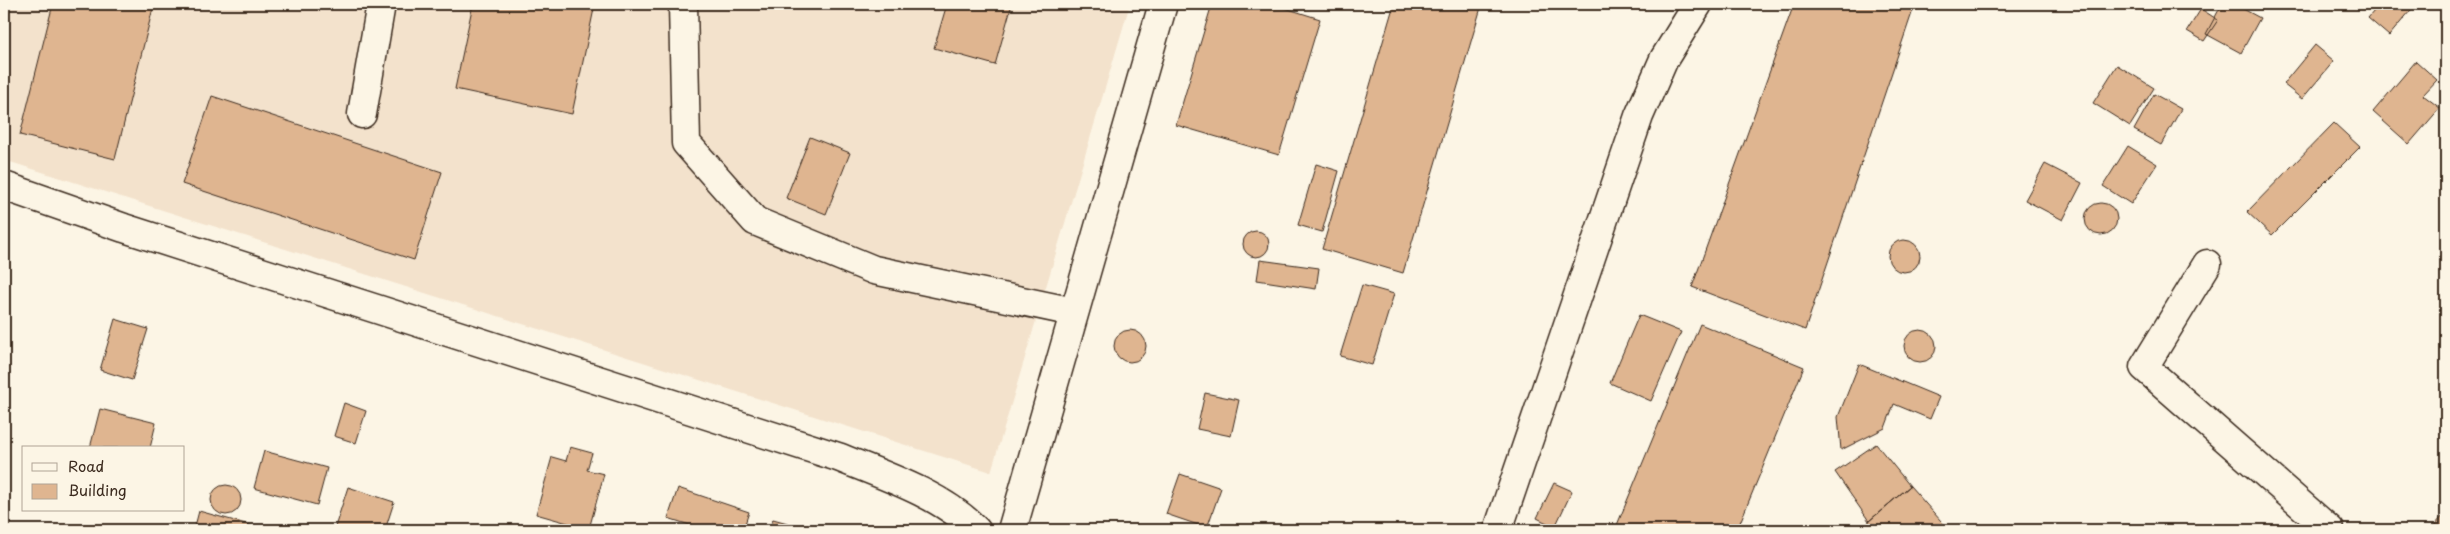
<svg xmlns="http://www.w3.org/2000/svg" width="2450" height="534" font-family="'Playpen Sans',sans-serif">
	<rect width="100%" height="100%" fill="#fcf5e5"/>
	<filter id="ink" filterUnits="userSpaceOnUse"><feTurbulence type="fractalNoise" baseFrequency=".02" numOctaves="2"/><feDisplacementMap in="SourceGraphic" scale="10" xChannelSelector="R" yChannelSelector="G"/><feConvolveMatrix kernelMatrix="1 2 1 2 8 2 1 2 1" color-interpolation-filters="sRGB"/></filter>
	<g filter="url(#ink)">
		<path fill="#f3e2cc" d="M4,4h1126l-139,468 -987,-312z"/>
		<path fill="#dfb590" stroke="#3b2a1e" d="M53,4h101l-39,155 -95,-24z
			M473,4h122l-23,110 -117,-25z
			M947,4h65l-17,61 -61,-17z
			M1212,4h71l-1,3 38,12 -41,136 -103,-30z
			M1394,4h88l-79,269 -81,-24z
			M1794,4h121l-110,326 -113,-43z
			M2222,4h12l26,14 -19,35 -35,-19z
			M2380,4h36l-27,32 -21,-18z
			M2201,9l17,11 -14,21 -17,-10z
			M2315,45l19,16 -32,38 -19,-15z
			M2416,61l21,19 -14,15 17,13 -31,36 -36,-32z
			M2117,65l37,23 -24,38 -37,-23z
			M2154,94l27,15 -20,36 -27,-15z
			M212,96l230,76 -28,88 -232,-76z
			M2334,123l26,24 -88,88 -25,-23z
			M810,137l40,16 -24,61 -40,-16z
			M2128,146l29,18 -26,40 -28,-18z
			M1316,164l23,7 -17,61 -24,-7z
			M2045,164l37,19 -19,37 -38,-20z
			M2085 219a16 16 0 1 1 32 0a16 16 0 1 1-32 0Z
			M1243 244a13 13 0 1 1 26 0a13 13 0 1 1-26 0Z
			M1888 256a16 16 0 1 1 32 0a16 16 0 1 1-32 0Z
			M1260,260l59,8 -3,21 -59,-9z
			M1362,285l32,9 -22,71 -32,-9z
			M1639,315l42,17 -30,69 -41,-18z
			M115,319l33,10 -16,51 -32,-10z
			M1700,324l104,43 -67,163h-122z
			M1904 346a16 16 0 1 1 32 0a16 16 0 1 1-32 0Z
			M1114 346a16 16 0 1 1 32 0a16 16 0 1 1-32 0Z
			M1859,364l80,33 -9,22 -36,-15 -9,24 -44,22 -3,-33z
			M1205,393l34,7 -8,36 -34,-7z
			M344,403l22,8 -10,32 -22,-7z
			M100,409l56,14 -6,25h-60z
			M1876,444l34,42 -41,35 -34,-49z
			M570,447l22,6 -5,17 17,4 -15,55 -53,-15 16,-57 14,4z
			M264,451l63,17 -10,37 -63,-17z
			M1180,474l41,14 -14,40 -41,-14z
			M1554,483l18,8 -17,36 -18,-9z
			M211 500a15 15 0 1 1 30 0a15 15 0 1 1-30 0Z
			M1910,486l39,44h-81l1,-9z
			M348,487l46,15 -9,28h-51z
			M678,488l71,24 -6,18h-38l-37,-12z
			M199,511l54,15 -1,4h-58z
			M2446,513v17h-16z
			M773,519l40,11h-43z"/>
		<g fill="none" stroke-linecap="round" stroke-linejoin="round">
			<g stroke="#3b2a1e" stroke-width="31">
				<path id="minor" d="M683,4l3,139 69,78 119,49 200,42
					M362,114l19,-110
					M4,186l120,42 714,229c45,18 105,38 138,73
					M2207,264l-63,103 186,163
					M1012,530l151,-526
					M1498,530l141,-414 25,-57 34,-55"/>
			</g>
			<use href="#minor" stroke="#fcf5e5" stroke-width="28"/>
		</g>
	</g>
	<rect width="2450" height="534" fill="none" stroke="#fcf5e5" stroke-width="20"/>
	<rect x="10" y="10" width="2430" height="514" fill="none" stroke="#3b2a1e" stroke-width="2" filter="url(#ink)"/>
	<rect x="22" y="446" width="162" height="65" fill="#fcf5e5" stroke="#afa495"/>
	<rect x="32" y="463" width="25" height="8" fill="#fcf5e5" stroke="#afa495"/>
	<text x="68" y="472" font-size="15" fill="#3b2a1e">Road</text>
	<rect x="32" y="484" width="25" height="15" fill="#dfb590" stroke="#afa495"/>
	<text x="68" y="496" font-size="15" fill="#3b2a1e">Building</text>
</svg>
